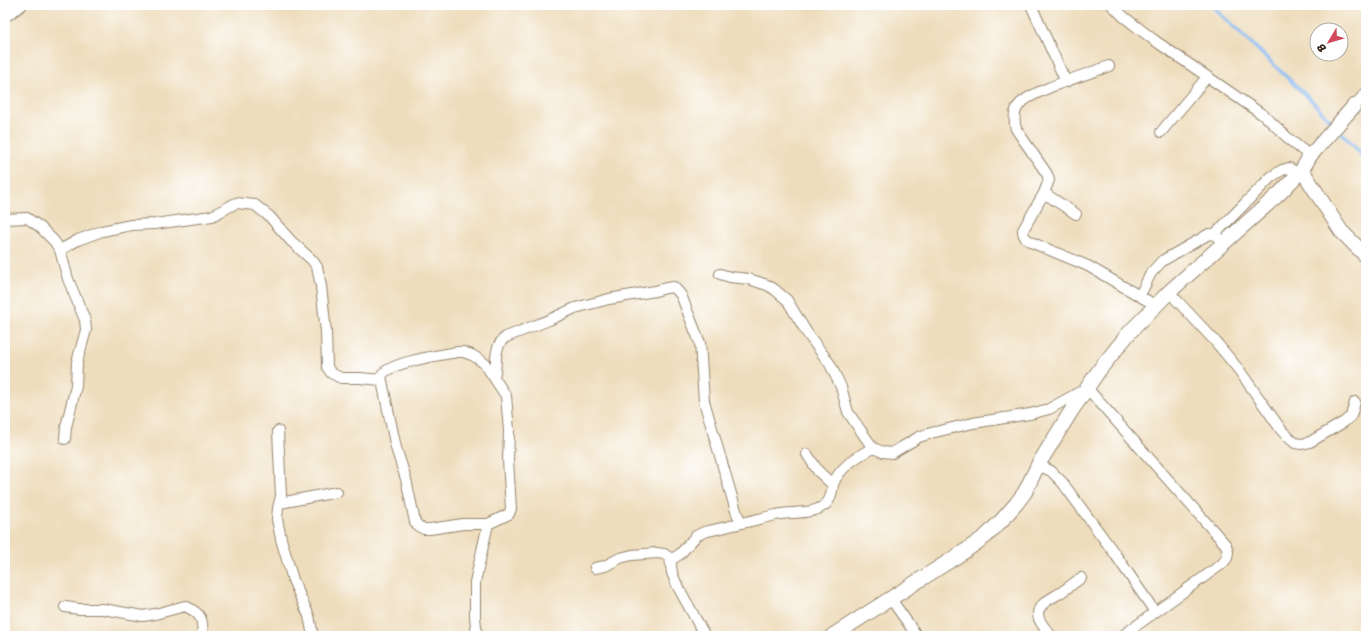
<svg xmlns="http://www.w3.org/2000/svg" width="1371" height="641" font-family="Sriracha,sans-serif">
	<rect width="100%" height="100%" fill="#fff"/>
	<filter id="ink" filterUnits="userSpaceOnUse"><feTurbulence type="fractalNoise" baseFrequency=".025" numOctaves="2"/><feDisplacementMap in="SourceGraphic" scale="8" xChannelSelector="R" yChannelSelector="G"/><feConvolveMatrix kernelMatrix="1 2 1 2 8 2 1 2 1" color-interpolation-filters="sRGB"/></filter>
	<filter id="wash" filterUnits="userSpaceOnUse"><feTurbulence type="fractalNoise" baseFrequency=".012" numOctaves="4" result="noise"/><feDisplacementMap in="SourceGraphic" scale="16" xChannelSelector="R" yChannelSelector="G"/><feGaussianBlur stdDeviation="0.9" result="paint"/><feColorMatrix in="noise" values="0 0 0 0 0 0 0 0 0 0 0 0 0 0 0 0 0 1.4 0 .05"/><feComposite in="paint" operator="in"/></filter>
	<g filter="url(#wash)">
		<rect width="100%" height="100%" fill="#eeddbc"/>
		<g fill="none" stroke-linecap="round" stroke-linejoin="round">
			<path stroke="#83b7f0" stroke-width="3.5" d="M1212,5l2,3 99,94 21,23
				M1338,129l28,30"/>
		</g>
	</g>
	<g filter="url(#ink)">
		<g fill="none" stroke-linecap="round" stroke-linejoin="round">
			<g stroke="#94846d" stroke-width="12">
				<path id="street" d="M1031,5l35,77
					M1112,5l12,12 30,23 112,77 24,23 20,16
					M5,17l17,-12
					M1109,66c-20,8 -77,24 -90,39 -6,7 -5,16 -3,24l31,45 2,6 -5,13 -21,37c0,7 4,10 10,13l55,23 67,39
					M1354,106l12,-13
					M1161,132l46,-55
					M1044,193l32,21
					M5,219l22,-1 13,9 14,14 6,9 8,29 17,41 1,10 -9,32 -1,24 -10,41 -1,12
					M1214,235l57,-58 11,-7 7,-2 9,5
					M60,250l18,-10 24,-9 29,-6 24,-1 57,-8 24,-13 19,2 15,12 21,24 21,19 5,7 4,19 5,46 1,35 4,6 10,5h19l21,2
					M720,274l10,3 19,2 18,6 7,4 13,11 20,33 23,31 11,23 7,25 6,9 19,27 10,4 9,1 27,-16 12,-4 42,-10 57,-9 19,-5 38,-21 139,157 2,7 -1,6 -5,6 -100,72
					M1169,292l46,49 24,29 43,61 13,12 7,1 8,-2 34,-20 7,-6 4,-14
					M1140,295l11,-22 11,-12 47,-27 7,1 8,8
					M457,352h6l9,3 8,5 5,4 21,32 3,35 -1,29 3,49 -2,5 -21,10h-25l-33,5h-6l-6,-3 -3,-4 -9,-43 -10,-31 -15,-72c8,-14 60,-21 76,-24z
					M494,377c4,-14 -2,-30 12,-40l43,-17 26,-12 34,-9 46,-8 11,-3 8,-1 7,8 19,48 4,58 32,110 5,12
					M278,431l3,65 -3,12 -1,11 4,20 12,41 16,36 4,20
					M807,454l11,17 15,14
					M1038,465l13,6 11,11 53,72 40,58
					M280,503l57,-11
					M670,558l2,15 4,10 29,53
					M595,568l10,-2 15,-8 12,-3 25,-2 7,1 6,4h4l6,-4 16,-18 8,-4c24,-5 48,-12 72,-17 16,-4 36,1 50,-11 7,-7 5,-15 8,-22 7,-15 25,-27 39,-34
					M891,599l26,37
					M65,607l14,2h24l40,7 12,-2 30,-8c15,7 19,12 17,30
					M477,636l-2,-19v-35l13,-58
					M1051,636c-4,-6 -13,-14 -13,-22 0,-11 17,-17 25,-23 6,-4 12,-9 18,-13"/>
			</g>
			<g stroke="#94846d" stroke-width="16">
				<path id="secondary" d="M1302,170l39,61 25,25
					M832,636l133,-85 21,-15 16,-16 14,-16 9,-12 13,-27 32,-52 30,-44 29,-36 40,-41 111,-99 22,-23 8,-14 44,-50"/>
			</g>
			<use href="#street" stroke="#fff" stroke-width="10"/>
			<use href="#secondary" stroke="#fff" stroke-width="14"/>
		</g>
	</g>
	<rect width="1371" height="641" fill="none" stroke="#fff" stroke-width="20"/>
	<g transform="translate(1329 42) rotate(232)"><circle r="19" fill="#ffffff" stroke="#b1aaa5"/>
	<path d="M0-3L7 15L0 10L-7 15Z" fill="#d1495b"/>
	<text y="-6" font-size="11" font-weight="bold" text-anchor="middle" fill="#3b2a1e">B</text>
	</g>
</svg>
